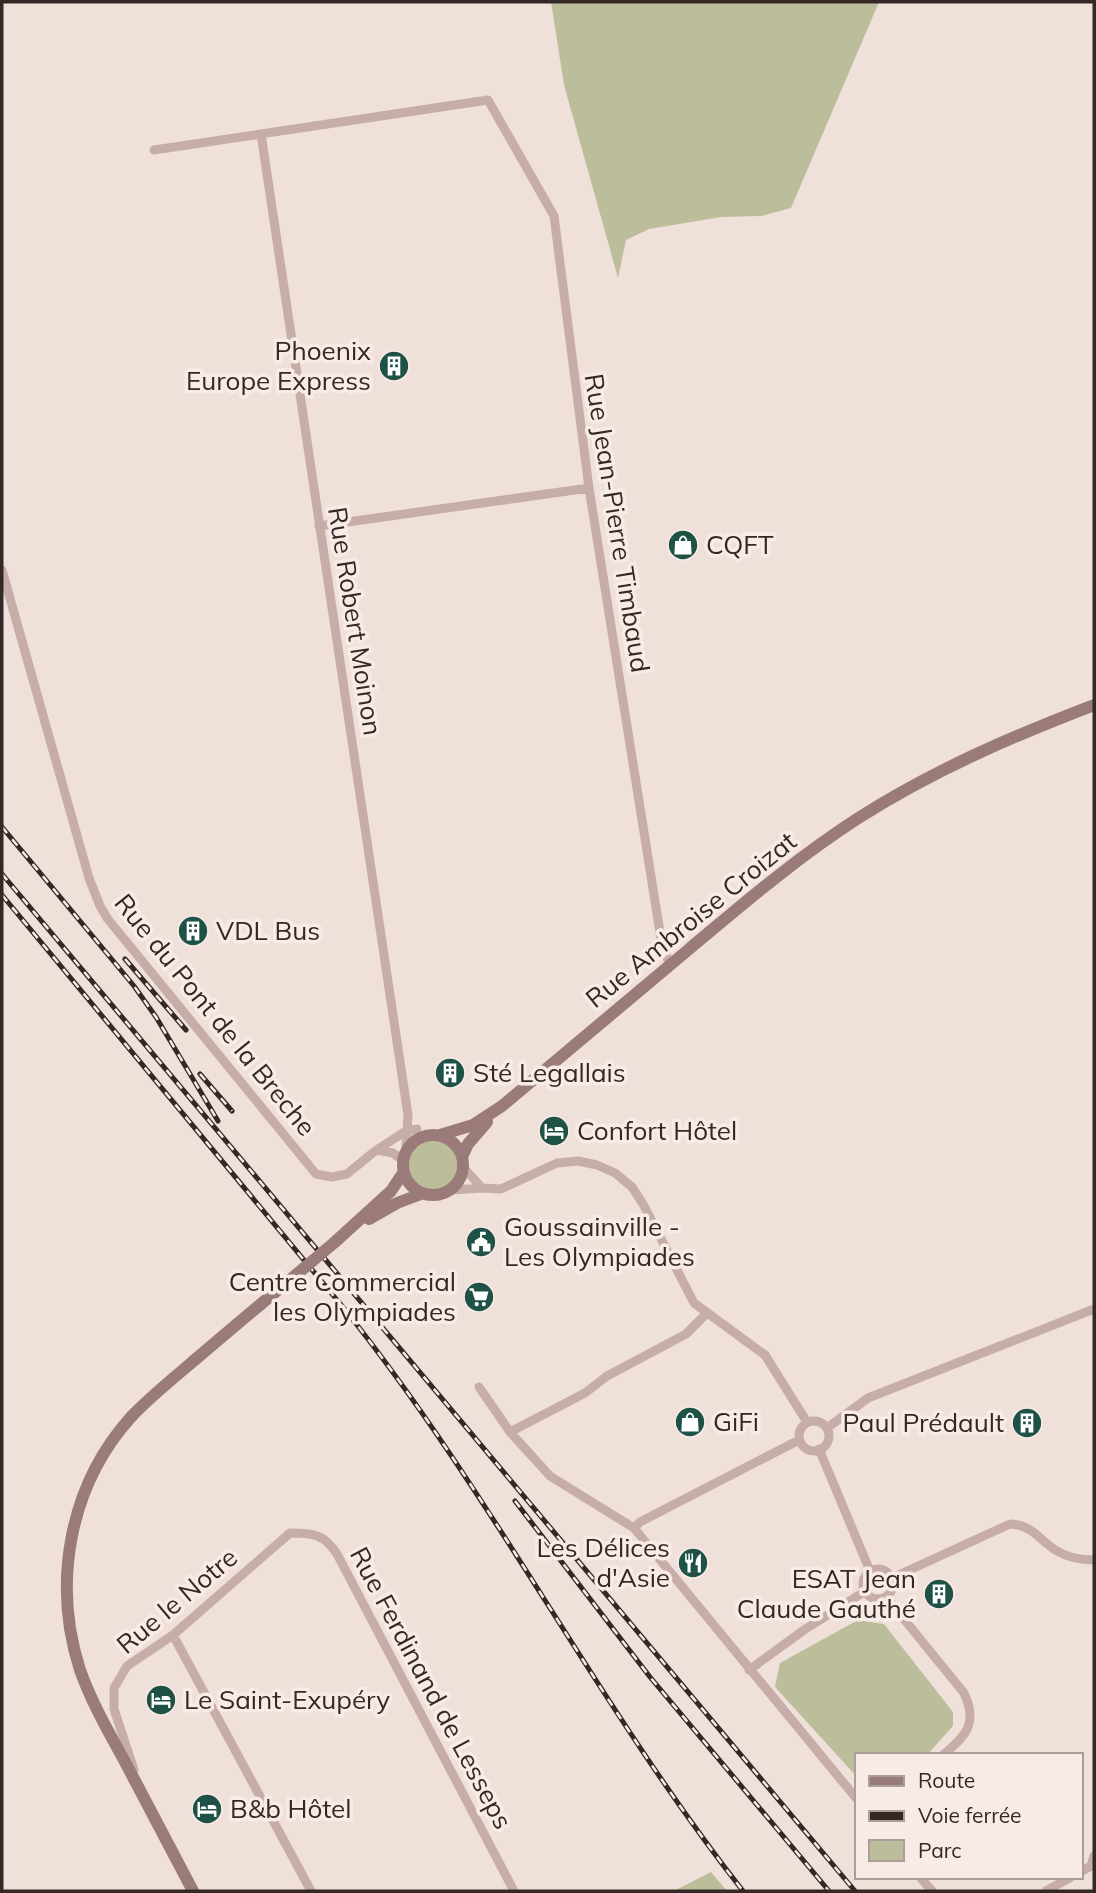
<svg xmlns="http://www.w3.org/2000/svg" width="1096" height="1893" font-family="Mulish,sans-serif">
	<rect width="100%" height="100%" fill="#f0e0da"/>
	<path fill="#bcbe9b" d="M551,2h328l-88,206 -30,8 -40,1 -72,12 -23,11 -8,38 -54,-193z
		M405 1165a26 26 0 1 1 52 0a26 26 0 1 1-52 0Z
		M858,1620l26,4 69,88v14l-26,29h-71v21l-81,-89 5,-24z
		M711,1872l16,19h-53z"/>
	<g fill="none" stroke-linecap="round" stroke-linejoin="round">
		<path stroke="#c7ada7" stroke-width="9" d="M261,134l147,981 -2,34
			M154,150l334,-50 66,116 35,272 73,457 8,20
			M319,526l270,-38
			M2,570l87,308 11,28 7,12 209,256 16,3 15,-3 28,-23 31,-20 11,-2
			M377,1150l16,3 9,7
			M463,1167l19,21
			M451,1190l31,-2 19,1 56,-26 21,-2 19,4 18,8 17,14 11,17 51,99 71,52 42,67
			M479,1387l31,45 40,44 84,52 222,270
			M799 1436a15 15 0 1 1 30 0a15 15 0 1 1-30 0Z
			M827,1428l41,-30 226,-89
			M510,1432l75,-39 22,-17 79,-42 20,-20
			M819,1449l51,122
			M634,1528l6,-6 159,-82
			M863 1584a15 15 0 1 1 30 0a15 15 0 1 1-30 0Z
			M892,1578l118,-54c23,1 29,16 47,27 12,7 24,9 37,9
			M886,1597l78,96c14,30 3,42 -21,62
			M173,1635l138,256
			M749,1670l55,-40 60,-38
			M134,1770l-20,-61v-21l13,-22 46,-31 117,-102c23,0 34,1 47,21l177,337
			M1080,1872l11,-6 3,-10
			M920,1877l12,14
			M1046,1891l25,-14"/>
		<path stroke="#9a7b79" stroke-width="12" d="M403 1165a30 30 0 1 1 60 0a30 30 0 1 1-60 0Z
			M440,1135l33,-10 29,-19c62,-52 124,-104 186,-156 56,-47 111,-94 172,-133 74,-47 153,-81 234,-112
			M462,1157l6,-13 19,-22
			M369,1219l28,-16 24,-9
			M335,1242l56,-51 12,-18
			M193,1891c-23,-43 -46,-87 -69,-131 -16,-29 -33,-59 -44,-90 -28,-87 -11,-184 51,-253 18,-19 39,-36 59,-53 33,-28 67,-57 101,-85"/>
		<g stroke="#342827" stroke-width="5">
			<path id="rail" d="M2,827l132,159 22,31 62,104
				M2,874l853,1017
				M2,895l340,411c149,185 255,399 401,585
				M125,959l61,71
				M200,1074l32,37
				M515,1501l135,176 179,214"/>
		</g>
		<use href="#rail" stroke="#f8ebe6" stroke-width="2.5" stroke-dasharray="8" stroke-linecap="butt"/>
		<path stroke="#9a7b79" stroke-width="12" d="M291,1279l44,-37"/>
	</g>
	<defs>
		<g id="building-disc" transform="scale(1.575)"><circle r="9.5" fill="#1f5247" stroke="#f8ebe6"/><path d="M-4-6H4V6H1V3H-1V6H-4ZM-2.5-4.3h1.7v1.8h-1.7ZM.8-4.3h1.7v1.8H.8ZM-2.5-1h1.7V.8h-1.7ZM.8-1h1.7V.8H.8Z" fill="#fff"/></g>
		<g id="shop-disc" transform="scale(1.575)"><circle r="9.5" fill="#1f5247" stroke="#f8ebe6"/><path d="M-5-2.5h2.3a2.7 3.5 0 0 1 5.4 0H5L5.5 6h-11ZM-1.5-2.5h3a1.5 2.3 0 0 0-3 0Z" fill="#fff"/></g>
		<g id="hotel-disc" transform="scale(1.575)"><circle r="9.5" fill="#1f5247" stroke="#f8ebe6"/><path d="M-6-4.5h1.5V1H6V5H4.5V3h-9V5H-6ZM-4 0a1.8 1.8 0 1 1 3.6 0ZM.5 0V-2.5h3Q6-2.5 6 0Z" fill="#fff"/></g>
		<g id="civic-disc" transform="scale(1.575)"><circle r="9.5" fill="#1f5247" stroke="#f8ebe6"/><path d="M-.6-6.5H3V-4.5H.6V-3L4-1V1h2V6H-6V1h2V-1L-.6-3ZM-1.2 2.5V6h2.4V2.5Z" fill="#fff"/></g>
		<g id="supermarket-disc" transform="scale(1.575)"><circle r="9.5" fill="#1f5247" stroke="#f8ebe6"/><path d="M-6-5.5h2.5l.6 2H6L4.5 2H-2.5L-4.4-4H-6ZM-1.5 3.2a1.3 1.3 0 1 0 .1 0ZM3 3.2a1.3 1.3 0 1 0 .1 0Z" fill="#fff"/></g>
		<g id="restaurant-disc" transform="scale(1.575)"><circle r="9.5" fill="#1f5247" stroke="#f8ebe6"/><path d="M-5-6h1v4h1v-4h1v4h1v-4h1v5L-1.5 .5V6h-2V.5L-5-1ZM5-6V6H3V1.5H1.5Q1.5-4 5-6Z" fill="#fff"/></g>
	</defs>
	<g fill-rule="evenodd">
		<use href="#building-disc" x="394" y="366"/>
		<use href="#shop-disc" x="683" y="545"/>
		<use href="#building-disc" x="193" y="931"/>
		<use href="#building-disc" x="450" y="1073"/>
		<use href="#hotel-disc" x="554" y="1131"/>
		<use href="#civic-disc" x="481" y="1242"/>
		<use href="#supermarket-disc" x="479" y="1297"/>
		<use href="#shop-disc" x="690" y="1422"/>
		<use href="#building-disc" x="1027" y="1423"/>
		<use href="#restaurant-disc" x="693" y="1563"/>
		<use href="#building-disc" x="939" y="1594"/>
		<use href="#hotel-disc" x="161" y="1700"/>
		<use href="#hotel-disc" x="207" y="1809"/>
	</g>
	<g text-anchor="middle" stroke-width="7" stroke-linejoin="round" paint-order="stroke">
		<g font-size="26" fill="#342827" stroke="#f8ebe6" text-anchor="start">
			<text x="371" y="360" text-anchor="end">Phoenix<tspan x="371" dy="30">Europe Express</tspan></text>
			<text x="706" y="554">CQFT</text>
			<text x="216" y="940">VDL Bus</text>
			<text x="473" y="1082">Sté Legallais</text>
			<text x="577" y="1140">Confort Hôtel</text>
			<text x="504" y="1236">Goussainville -<tspan x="504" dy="30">Les Olympiades</tspan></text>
			<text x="456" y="1291" text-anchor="end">Centre Commercial<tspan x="456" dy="30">les Olympiades</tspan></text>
			<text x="713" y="1431">GiFi</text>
			<text x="1004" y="1432" text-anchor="end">Paul Prédault</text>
			<text x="670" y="1557" text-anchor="end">Les Délices<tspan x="670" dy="30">d'Asie</tspan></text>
			<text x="916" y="1588" text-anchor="end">ESAT Jean<tspan x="916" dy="30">Claude Gauthé</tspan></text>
			<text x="184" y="1709">Le Saint-Exupéry</text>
			<text x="230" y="1818">B&amp;b Hôtel</text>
		</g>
		<g font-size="26" fill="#342827" stroke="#f8ebe6">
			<text transform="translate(617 523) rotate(81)" y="9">Rue Jean-Pierre Timbaud</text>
			<text transform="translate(355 621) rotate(81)" y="9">Rue Robert Moinon</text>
			<text transform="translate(691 920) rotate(-39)" y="9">Rue Ambroise Croizat</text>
			<text transform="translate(215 1015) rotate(51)" y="9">Rue du Pont de la Breche</text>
			<text transform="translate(177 1601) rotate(-40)" y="9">Rue le Notre</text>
			<text transform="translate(431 1688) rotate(62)" y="9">Rue Ferdinand de Lesseps</text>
		</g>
	</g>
	<rect width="1096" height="1893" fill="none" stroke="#342827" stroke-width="7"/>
	<rect x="855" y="1753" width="228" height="126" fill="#f8ebe6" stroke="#aa9d9a" stroke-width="2"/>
	<rect x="869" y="1776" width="35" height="10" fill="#9a7b79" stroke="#aa9d9a" stroke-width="2"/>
	<text x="918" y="1788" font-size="21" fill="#342827">Route</text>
	<rect x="869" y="1811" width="35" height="10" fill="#342827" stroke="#aa9d9a" stroke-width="2"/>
	<text x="918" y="1823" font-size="21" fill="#342827">Voie ferrée</text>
	<rect x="869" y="1840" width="35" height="21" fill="#bcbe9b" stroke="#aa9d9a" stroke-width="2"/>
	<text x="918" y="1858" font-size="21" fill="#342827">Parc</text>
</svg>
